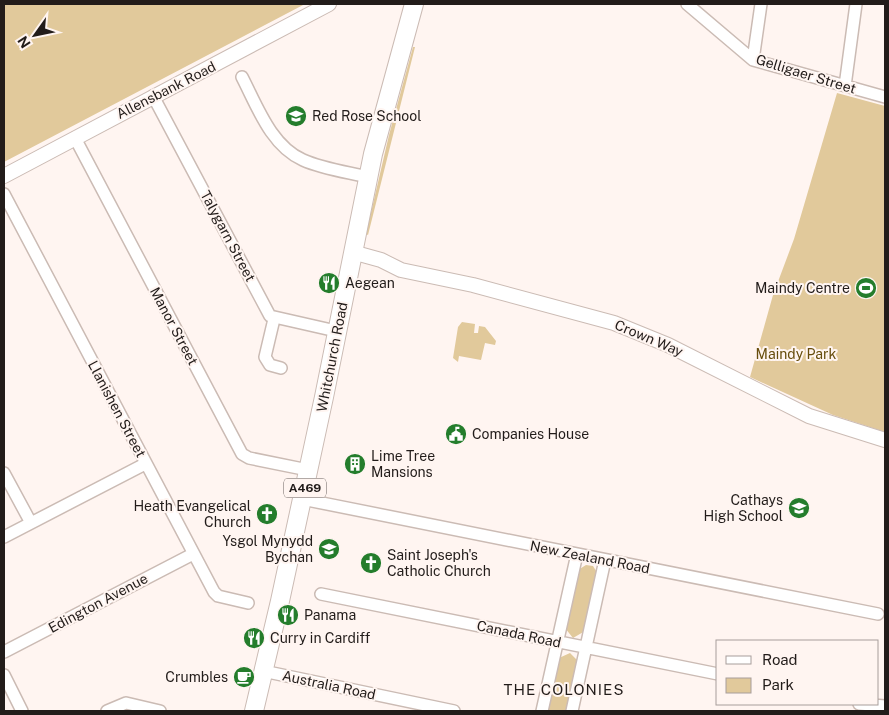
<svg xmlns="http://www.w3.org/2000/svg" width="889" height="715" font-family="'Public Sans',sans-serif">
	<rect width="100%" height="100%" fill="#fff5f1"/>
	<path fill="#e1c99b" d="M4,4h301l-301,158z
		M413,47h2l-47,188 -2,-1 23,-99z
		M837,93l48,13v326l-52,-17 -83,-38 23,-82 21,-56z
		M462,322l13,2 -1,9h4l1,-7 6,1 11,14 -1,4 -10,-2 -4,17 -22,-4 -1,6 -5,-4 5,-31z
		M586,565l7,1 5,8 -13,57 -12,7 -8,-10 13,-58z
		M570,653l9,9 -10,49h-23l13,-53z"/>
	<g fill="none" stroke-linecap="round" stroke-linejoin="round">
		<g stroke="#cbbbb4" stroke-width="14">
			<path id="minor" d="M687,4l66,56 132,37
				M753,60l8,-56
				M242,77c15,29 29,69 61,83 20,9 44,12 65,17
				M845,86l11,-82
				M153,96l117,220 66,15
				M75,138l167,316 7,4 59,12
				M4,194l210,398 4,4 30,7
				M274,319l-9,38 5,8 11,3
				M4,473l27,50
				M302,499l576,115
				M4,537l141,-73
				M321,594l397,80
				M4,652l189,-98
				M263,671l191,40
				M4,675l18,36
				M859,704l26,2
				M107,711l19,-8 34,8
				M542,711l35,-157
				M572,711l33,-151"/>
		</g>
		<g stroke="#cbbbb4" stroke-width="16">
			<path id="tertiary" d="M4,176l325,-172
				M352,252l29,8 20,10 72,15 141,38 54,22 141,71 76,24"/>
		</g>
		<g stroke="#cbbbb4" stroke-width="20">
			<path id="primary" d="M254,711l26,-110 44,-204 49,-243 41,-150"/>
		</g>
		<use href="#minor" stroke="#fff" stroke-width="11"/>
		<use href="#tertiary" stroke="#fff" stroke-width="14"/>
		<use href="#primary" stroke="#fff" stroke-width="18"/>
	</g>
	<defs>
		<g id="school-disc" transform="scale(1.125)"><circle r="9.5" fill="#247d2c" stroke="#fff5f1"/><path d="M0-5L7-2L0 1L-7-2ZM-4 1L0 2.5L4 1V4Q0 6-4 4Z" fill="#fff"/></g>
		<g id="restaurant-disc" transform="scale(1.125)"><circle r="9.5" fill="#247d2c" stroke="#fff5f1"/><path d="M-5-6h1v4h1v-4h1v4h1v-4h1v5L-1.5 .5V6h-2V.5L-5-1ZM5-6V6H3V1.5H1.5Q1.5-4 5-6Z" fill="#fff"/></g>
		<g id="stadium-disc" transform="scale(1.125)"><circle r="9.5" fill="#247d2c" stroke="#fff5f1"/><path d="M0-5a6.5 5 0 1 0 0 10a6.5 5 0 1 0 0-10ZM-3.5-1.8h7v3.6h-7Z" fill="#fff"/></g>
		<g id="civic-disc" transform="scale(1.125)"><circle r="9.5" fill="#247d2c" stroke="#fff5f1"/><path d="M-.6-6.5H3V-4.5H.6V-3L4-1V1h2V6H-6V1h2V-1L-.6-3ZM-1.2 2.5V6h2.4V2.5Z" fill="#fff"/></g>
		<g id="building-disc" transform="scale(1.125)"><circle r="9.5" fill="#247d2c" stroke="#fff5f1"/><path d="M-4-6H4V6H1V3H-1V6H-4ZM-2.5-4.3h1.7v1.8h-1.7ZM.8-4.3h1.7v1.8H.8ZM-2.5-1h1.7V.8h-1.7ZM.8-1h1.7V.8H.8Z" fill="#fff"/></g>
		<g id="church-disc" transform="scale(1.125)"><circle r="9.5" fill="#247d2c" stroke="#fff5f1"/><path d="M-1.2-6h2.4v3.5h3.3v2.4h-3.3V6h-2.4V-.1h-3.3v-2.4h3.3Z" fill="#fff"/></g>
		<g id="cafe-disc" transform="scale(1.125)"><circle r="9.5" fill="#247d2c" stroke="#fff5f1"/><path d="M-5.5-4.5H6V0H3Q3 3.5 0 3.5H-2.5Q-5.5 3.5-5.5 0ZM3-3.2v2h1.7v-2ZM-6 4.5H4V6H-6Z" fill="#fff"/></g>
	</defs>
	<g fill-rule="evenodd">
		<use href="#school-disc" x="296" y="116"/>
		<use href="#restaurant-disc" x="329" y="283"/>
		<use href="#stadium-disc" x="866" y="288"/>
		<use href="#civic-disc" x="456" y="434"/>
		<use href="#building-disc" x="355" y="464"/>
		<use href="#school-disc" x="799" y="508"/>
		<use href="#church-disc" x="267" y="514"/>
		<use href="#school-disc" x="329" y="549"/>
		<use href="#church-disc" x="371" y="563"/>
		<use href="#restaurant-disc" x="288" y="615"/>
		<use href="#restaurant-disc" x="254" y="638"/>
		<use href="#cafe-disc" x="244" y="677"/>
	</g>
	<g text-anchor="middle" stroke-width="4" stroke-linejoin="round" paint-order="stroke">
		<rect fill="#fff5f1" stroke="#645d5a" stroke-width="1" x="284" y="478.5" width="42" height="19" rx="4"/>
		<g font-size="12" font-weight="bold" fill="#221c1a">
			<text x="305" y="492">A469</text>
		</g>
		<g font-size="14" fill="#221c1a" stroke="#fff5f1">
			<text transform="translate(806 74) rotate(17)" y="5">Gelligaer Street</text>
			<text transform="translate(166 90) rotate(-27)" y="5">Allensbank Road</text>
			<text transform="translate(228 236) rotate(62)" y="5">Talygarn Street</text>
			<text transform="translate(174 326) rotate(62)" y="5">Manor Street</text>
			<text transform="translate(649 338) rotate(23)" y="5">Crown Way</text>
			<text transform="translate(332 357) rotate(-79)" y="5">Whitchurch Road</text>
			<text transform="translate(117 409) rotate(62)" y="5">Llanishen Street</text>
			<text transform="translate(590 557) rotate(11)" y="5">New Zealand Road</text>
			<text transform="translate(98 603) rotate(-28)" y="5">Edington Avenue</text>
			<text transform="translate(519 634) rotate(12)" y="5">Canada Road</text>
			<text transform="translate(329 685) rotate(12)" y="5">Australia Road</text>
		</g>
		<g font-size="14" fill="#221c1a" stroke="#fff5f1" text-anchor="start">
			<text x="312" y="121">Red Rose School</text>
			<text x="345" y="288">Aegean</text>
			<text x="850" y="293" text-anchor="end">Maindy Centre</text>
			<text x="472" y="439">Companies House</text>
			<text x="371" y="461">Lime Tree<tspan x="371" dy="16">Mansions</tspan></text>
			<text x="783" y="505" text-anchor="end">Cathays<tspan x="783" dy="16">High School</tspan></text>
			<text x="251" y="511" text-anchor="end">Heath Evangelical<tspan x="251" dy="16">Church</tspan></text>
			<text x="313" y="546" text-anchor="end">Ysgol Mynydd<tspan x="313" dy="16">Bychan</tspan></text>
			<text x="387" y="560">Saint Joseph's<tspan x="387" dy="16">Catholic Church</tspan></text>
			<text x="304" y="620">Panama</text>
			<text x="270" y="643">Curry in Cardiff</text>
			<text x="228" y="682" text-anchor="end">Crumbles</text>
		</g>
		<g font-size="14" fill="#674d0d" stroke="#fff5f1">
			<text x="796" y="359">Maindy Park</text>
		</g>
		<g font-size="15" letter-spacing="1" fill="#221c1a" stroke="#fff5f1">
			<text x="564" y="695">THE COLONIES</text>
		</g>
	</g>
	<rect width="889" height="715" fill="none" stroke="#221c1a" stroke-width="10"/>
	<rect x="716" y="640" width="162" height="65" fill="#fff5f1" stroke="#a79e9b"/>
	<rect x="726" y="656" width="25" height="8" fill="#ffffff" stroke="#a79e9b"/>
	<text x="762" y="665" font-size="15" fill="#221c1a">Road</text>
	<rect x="726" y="678" width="25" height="15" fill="#e1c99b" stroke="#a79e9b"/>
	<text x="762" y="690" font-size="15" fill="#221c1a">Park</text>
	<g transform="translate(35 35) rotate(237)" stroke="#fff5f1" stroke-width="4" paint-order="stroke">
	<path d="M0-4L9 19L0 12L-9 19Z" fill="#221c1a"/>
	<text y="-8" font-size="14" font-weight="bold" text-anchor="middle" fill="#221c1a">N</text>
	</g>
</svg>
